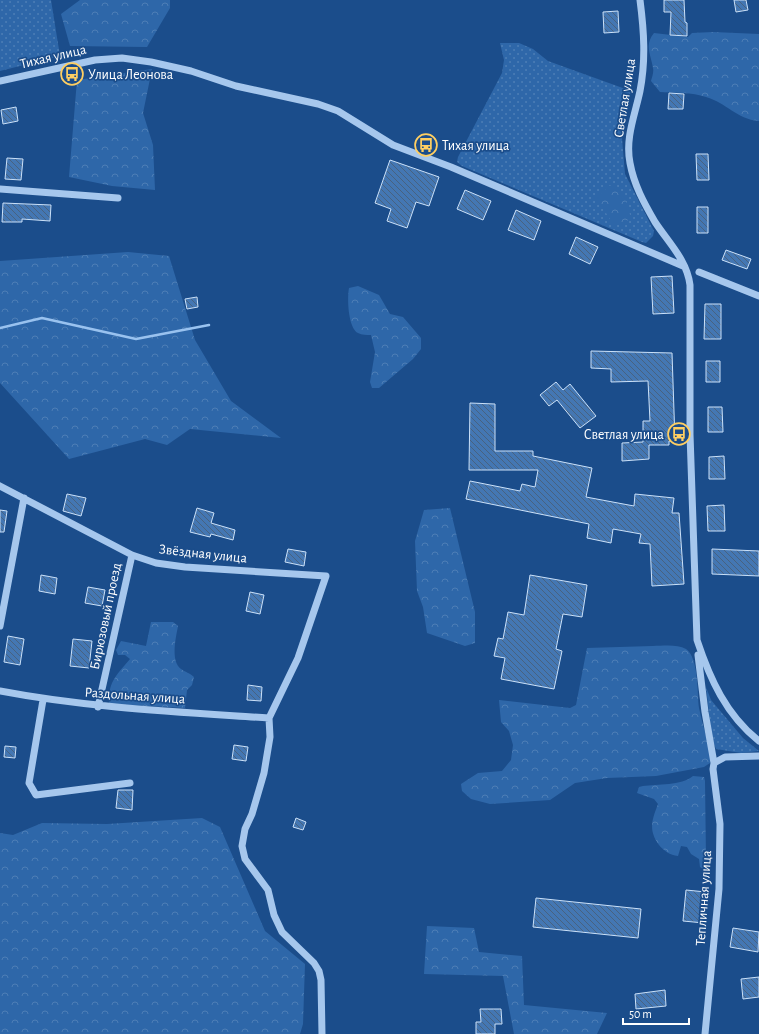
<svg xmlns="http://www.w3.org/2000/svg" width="759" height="1034" font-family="'Alegreya Sans',sans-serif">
	<defs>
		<pattern id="grass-dots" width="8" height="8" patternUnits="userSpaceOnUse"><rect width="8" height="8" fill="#2e67a9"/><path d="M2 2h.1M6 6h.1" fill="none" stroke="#4d7eb6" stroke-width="1.8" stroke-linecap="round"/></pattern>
		<pattern id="forest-crowns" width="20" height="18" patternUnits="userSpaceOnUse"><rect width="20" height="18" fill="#2e67a9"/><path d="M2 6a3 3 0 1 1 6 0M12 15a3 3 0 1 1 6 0" fill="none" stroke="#4d7eb6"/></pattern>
		<pattern id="building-back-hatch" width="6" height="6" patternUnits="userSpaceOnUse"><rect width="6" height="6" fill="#4477b3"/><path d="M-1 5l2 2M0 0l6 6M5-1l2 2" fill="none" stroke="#486280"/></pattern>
	</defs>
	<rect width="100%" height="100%" fill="#1b4d8b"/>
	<path fill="url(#grass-dots)" d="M0,0h51l9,56 -60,15z
		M500,43h19l14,6 15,12 83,30 -9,47 3,36 29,57 -1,5 -7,7 -4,-1 -180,-76 -5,-4 1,-5 44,-84 2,-13z
		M706,687l5,13 32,38 16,13 -18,2 -25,-4 -4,-10z"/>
	<path fill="url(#forest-crowns)" d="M80,0h90v8l-23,39 -77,-1 -9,-32z
		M713,32l46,2v87c-23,-2 -32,-18 -53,-24 -14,-5 -31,-4 -46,-5l-9,-11c1,-4 3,-9 2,-13 -2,-13 -9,-23 1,-35l34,4 4,-4z
		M152,69l-9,44 10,32 2,45 -43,-4 -43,-9 8,-97z
		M613,185l13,16 5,17 -10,7 -7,-1c-7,-8 -10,-16 -17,-23v-4l12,-11z
		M128,252l41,4 26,84 36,61 50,37 -91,-9 -23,16 -22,-6 -76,20 -69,-76v-122z
		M358,286l21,9 11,19 13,3 18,21v11l-8,10 -34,29h-7l-2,-6 5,-30 -4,-17c-4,0 -9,0 -13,-2 -10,-5 -11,-35 -9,-45z
		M450,508l25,104v31l-10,3 -38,-13 -4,-26 -6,-16 -2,-50 9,-31z
		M151,622h22l5,4c-2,11 -8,35 3,43 4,3 9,4 13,8l-2,8 -5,5 -2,18 -76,-4c-1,-23 8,-29 21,-45l-5,-4h-7l-2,-5 5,-9 25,5z
		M653,646c10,0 24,-2 33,3 13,9 11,44 13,59 3,16 9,32 12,48l-1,7 -6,4 -48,9 -49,2 -32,5 -25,17 -60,4 -19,-5 -9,-8 -1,-7 17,-11 24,-2 9,-11 2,-15 -4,-14 -8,-9 -2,-22 71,8 6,-3 11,-57z
		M693,776l11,1 1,4 1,79 -1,6 -2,3 -3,-2 -1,-8 -8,-5 -4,-7 -6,-1 -3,10c-8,-1 -14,-5 -19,-11 -11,-15 -7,-25 -1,-41l-4,-5 -17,-6 2,-6 4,-1c15,-2 38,0 50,-10z
		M202,818l18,9 45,104 40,33 -2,60 -3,10h-300v-201l13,2 29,-12 65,1z
		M427,926l47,2 5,24 43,4 2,49 83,8 -10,21h-83l-11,-58 -79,-2z"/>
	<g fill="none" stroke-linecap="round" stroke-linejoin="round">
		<path stroke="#99c2ef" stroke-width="2.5" d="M0,328l42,-10 94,21 73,-14"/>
	</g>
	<path fill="url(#building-back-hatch)" stroke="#cbe1f9" d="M664,0h20l1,22 2,1v13l-17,-1 1,-23h-7z
		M734,0h12l2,10 -12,2z
		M618,11l1,21 -15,1 -1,-21z
		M669,93l15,1 -1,15h-15z
		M16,107l2,14 -15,3 -2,-14z
		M696,154h12l1,26h-12z
		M7,158l16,1 -2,21 -16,-1z
		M390,160l49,17 -10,29 -13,-4 -9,26 -20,-7 4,-12 -16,-6z
		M465,190l26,11 -8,19 -26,-11z
		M3,203l48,2 -1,16 -28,-2v3h-20z
		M697,207h11v26h-11z
		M516,210l25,11 -7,19 -26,-10z
		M576,237l22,10 -8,17 -21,-10z
		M726,250l25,9 -4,10 -25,-9z
		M672,276l2,37 -21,1 -2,-37z
		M197,297l1,10 -11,2 -2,-10z
		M705,304h16v35h-17z
		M591,351l81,2 3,88h-6v4h-20v14l-27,2v-18l21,-1v-21h7l-2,-40 -37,1v-13l-20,-1z
		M706,361h14v21h-14z
		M556,382l7,8 7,-6 26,32 -16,12 -23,-28 -8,6 -9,-11z
		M470,403l25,1v47h38v5l59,12 -6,29 48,9 1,-12 39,4 -2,15h7l5,71 -32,2 -2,-42 -11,-1 2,-9 -28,-5 -2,14 -24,-5 2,-14 -123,-25 4,-18 50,10 2,-7 13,3 3,-17h-69z
		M708,407h14l1,25h-15z
		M724,456l1,23h-16v-22z
		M67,494l19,4 -5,18 -18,-5z
		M724,505l1,26h-17l-1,-25z
		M197,508l17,5 -3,10 24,7 -2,10 -22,-6 -1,3 -20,-5z
		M0,510l7,1 -3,21h-4z
		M288,549l18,3 -2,14 -19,-4z
		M712,549l47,2v25l-47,-2z
		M41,575l16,3 -2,16 -16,-3z
		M530,575l57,10 -5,32 -19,-3 -7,35 6,2 -8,38 -53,-10 4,-21 -11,-2 4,-18 5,1 5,-27 16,3z
		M88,587l17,3 -3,16 -17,-3z
		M250,592l14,3 -4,19 -14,-3z
		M8,636l16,3 -4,26 -16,-3z
		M73,639l19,2 -3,27 -19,-2z
		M248,685l14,2 -1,14 -14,-1z
		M234,745l14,2 -2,14 -14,-2z
		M5,746l11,1 -1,11 -11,-1z
		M118,790h15l-1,20 -16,-2z
		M296,818l10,4 -3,8 -10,-3z
		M686,890l20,2 -2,31 -21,-2z
		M536,898l105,11 -3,29 -105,-11z
		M733,928l26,4 -1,20 -28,-5z
		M759,977v20l-16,2 -2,-20z
		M665,990l1,16 -30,3 -1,-15z
		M480,1009h21l1,15h-7v10h-19v-12h5z"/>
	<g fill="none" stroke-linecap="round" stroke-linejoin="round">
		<path stroke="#a6c7ed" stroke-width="7" d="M640,0c4,31 6,60 0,91 -5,24 -15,47 -10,72 4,22 14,40 25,59 13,20 32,38 35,63v149l7,206c13,39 29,75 62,101
			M0,81l95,-21 27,-2 29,4 40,9 45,15 82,18 20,7 55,34 58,22 232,99
			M0,189l118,9
			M699,272l60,24
			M0,486l132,69 24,8 29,4 141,9 -28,82 -29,60 1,19 -6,36 -12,41 -7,15 -3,17 3,13 23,31 6,25 8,17 32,31 5,8 2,9 1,54
			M0,626l24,-128
			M698,655l7,57 9,51
			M0,691c89,17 179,21 269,27
			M43,700l-14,83 7,12 94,-12
			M98,707l34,-152
			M705,1034l14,-145 1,-65 -7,-55 1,-6 11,-6 34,-1"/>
	</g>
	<defs>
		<g id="bus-ring" transform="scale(1.15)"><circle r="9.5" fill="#1b4d8b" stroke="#ffcf62" stroke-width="1.5"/><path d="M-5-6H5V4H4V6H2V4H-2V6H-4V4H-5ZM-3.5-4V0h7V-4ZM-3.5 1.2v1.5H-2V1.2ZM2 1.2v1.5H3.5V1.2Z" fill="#ffcf62"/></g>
	</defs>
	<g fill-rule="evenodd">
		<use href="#bus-ring" x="72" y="74"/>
		<use href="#bus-ring" x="426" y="145"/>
		<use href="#bus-ring" x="679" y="434"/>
	</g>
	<g text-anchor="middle" stroke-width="3.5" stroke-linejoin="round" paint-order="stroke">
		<g font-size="14" fill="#fff" stroke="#1b4d8b">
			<text transform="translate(53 56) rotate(-13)" y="5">Тихая улица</text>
			<text transform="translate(624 98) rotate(-81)" y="5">Светлая улица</text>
			<text transform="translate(203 553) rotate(6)" y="5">Звёздная улица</text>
			<text transform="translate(105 616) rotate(-78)" y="5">Бирюзовый проезд</text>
			<text transform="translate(135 695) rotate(4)" y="5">Раздольная улица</text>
			<text transform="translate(703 898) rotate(-86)" y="5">Тепличная улица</text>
		</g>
		<g font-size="14" fill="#fff" stroke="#1b4d8b" text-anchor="start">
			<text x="88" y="79">Улица Леонова</text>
			<text x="442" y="150">Тихая улица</text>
			<text x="664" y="439" text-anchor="end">Светлая улица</text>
		</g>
	</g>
	<path d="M623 1018v6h66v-6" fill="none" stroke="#ffffff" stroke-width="2"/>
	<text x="629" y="1018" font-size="12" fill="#ffffff" stroke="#1b4d8b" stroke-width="3" paint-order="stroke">50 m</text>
</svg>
